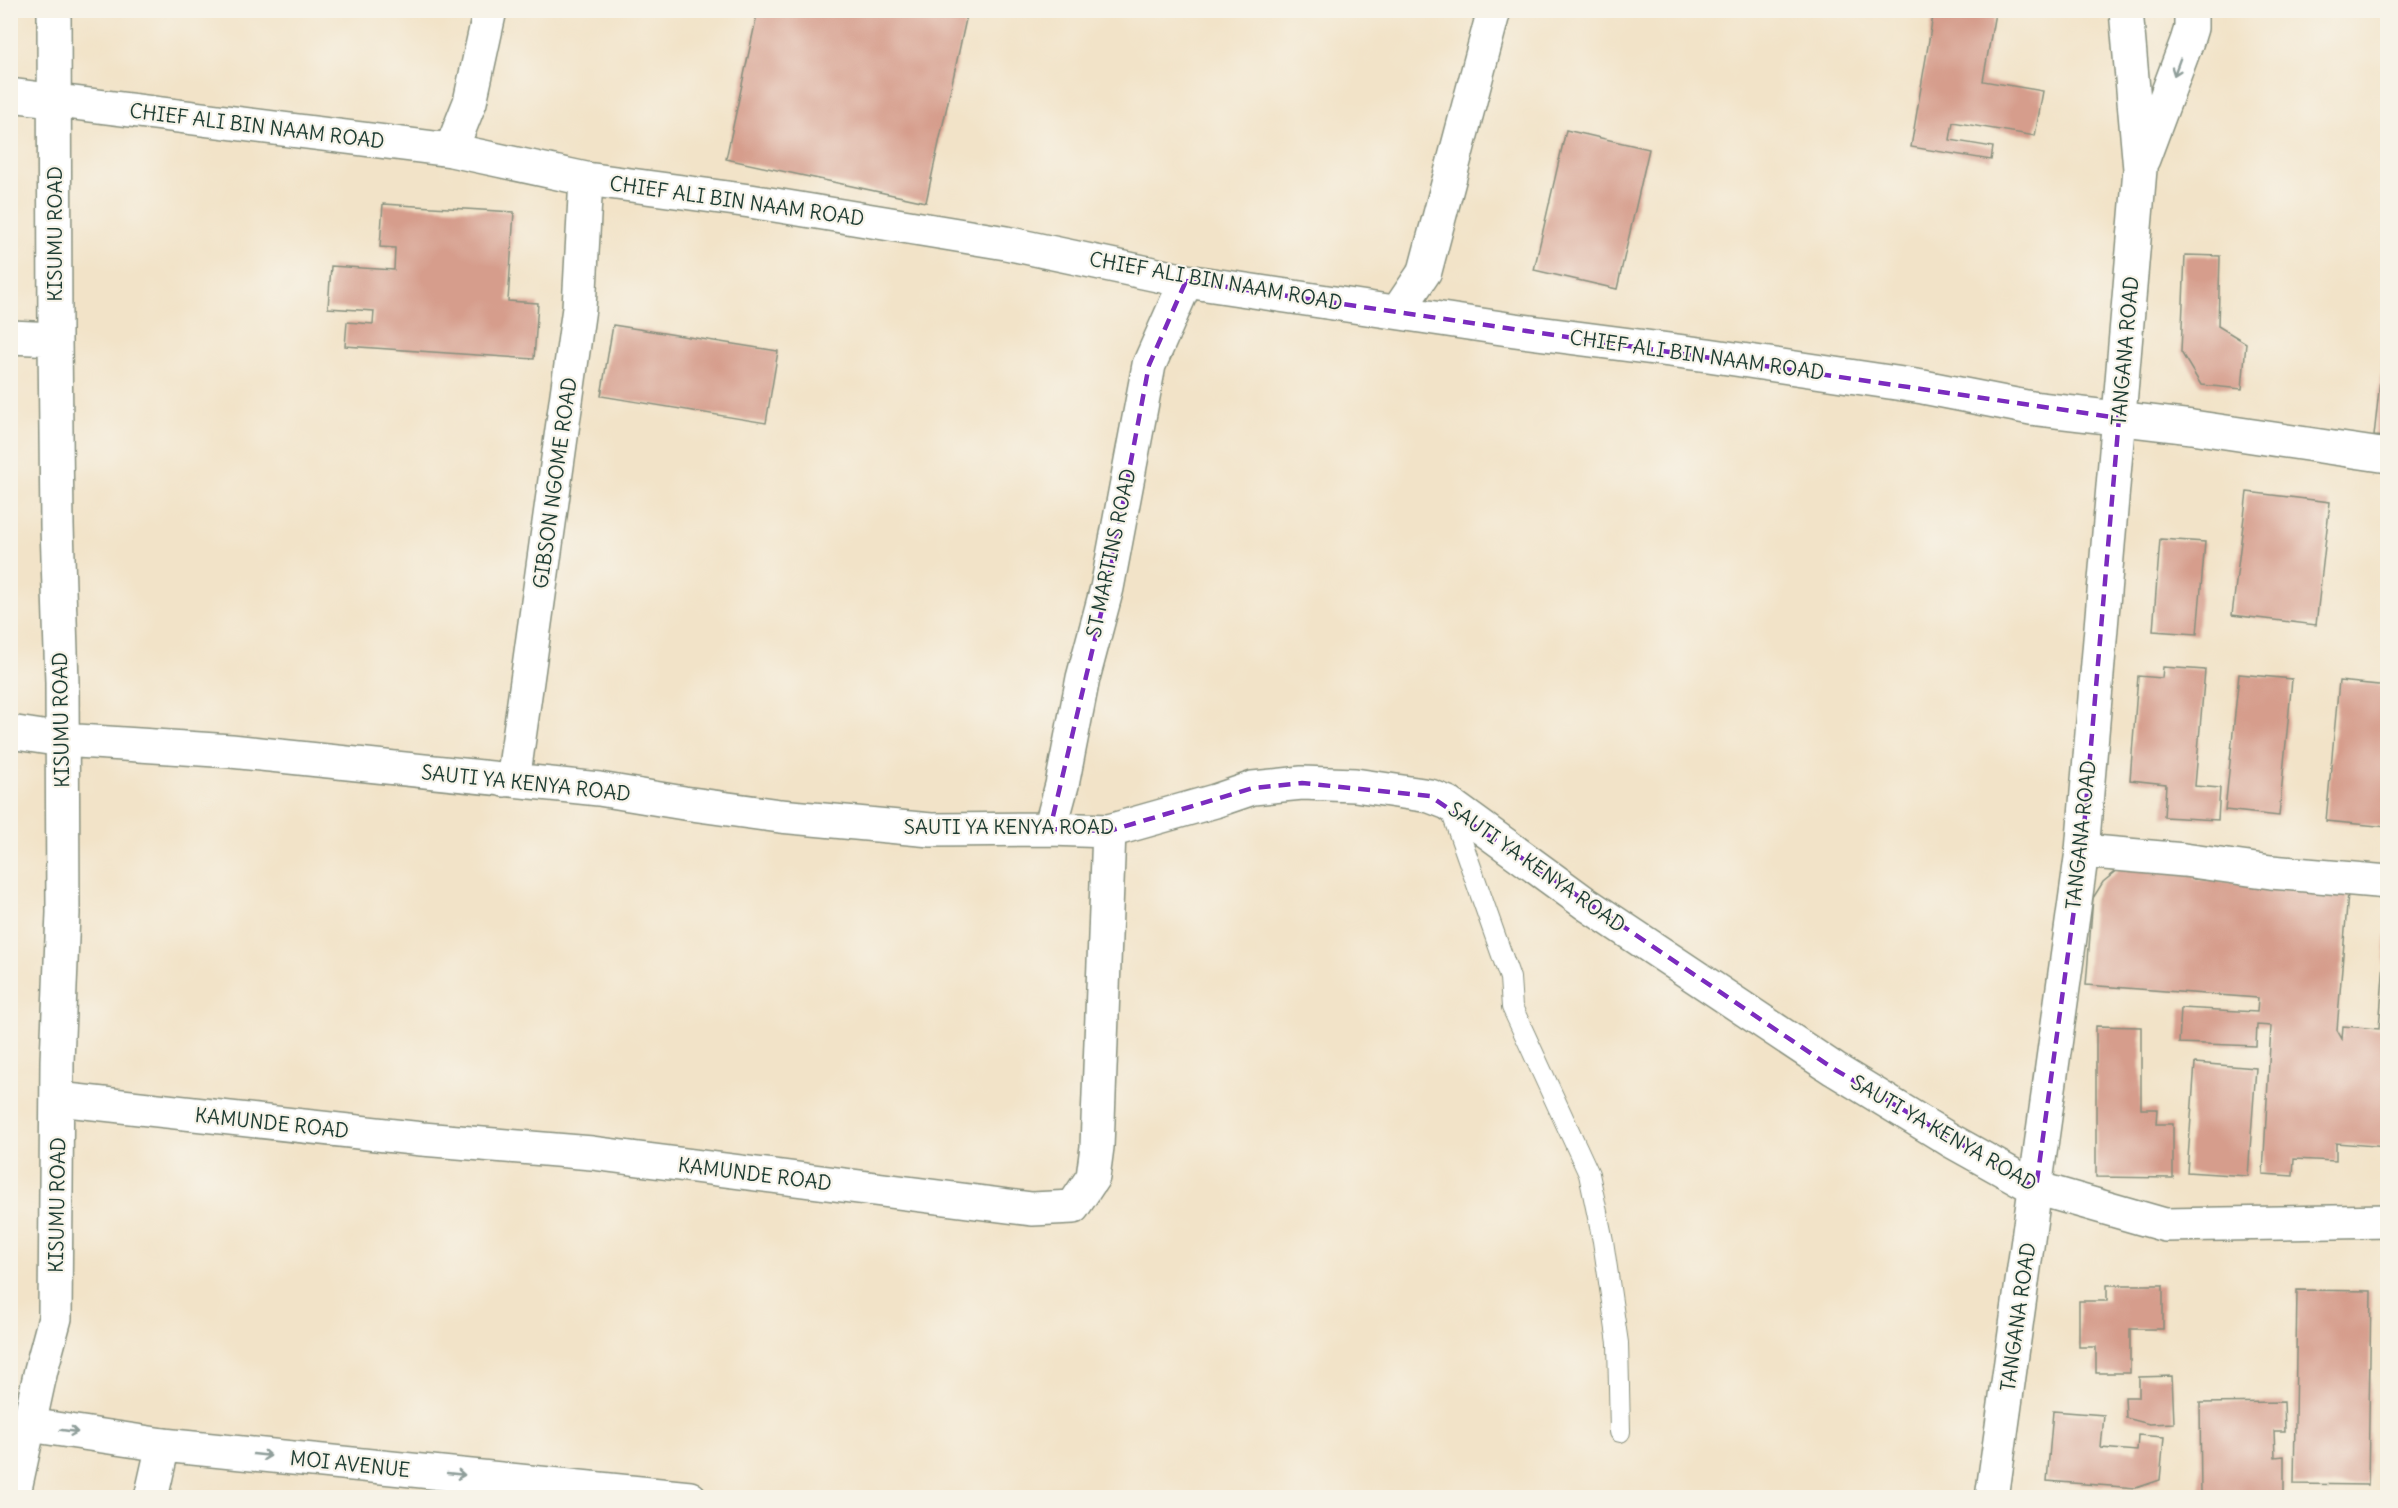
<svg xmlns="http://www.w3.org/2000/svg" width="2398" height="1508" font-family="Delius,sans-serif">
	<rect width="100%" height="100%" fill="#f7f3e8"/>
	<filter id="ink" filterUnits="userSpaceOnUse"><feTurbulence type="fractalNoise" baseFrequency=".0167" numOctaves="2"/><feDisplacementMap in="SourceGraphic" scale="12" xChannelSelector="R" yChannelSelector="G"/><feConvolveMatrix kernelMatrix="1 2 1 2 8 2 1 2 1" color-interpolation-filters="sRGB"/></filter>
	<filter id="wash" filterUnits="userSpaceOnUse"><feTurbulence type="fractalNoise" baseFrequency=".008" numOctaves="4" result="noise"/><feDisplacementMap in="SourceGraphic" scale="24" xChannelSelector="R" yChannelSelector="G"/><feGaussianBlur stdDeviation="1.35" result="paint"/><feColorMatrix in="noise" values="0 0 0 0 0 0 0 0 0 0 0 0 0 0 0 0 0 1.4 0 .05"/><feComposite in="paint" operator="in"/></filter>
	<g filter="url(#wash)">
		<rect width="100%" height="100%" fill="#f2e3c8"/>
		<g id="blocks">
			<path fill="#d69d8c" d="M758,10h210l-42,192 -200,-43z
				M1934,10h55l6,3 -12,68 60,10 -8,45 -82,-14 -3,18 43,7 -2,13 -80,-13z
				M1566,130l83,19 -32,140 -83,-19z
				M383,204l131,8 -6,89 30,2 -4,56 -189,-13 2,-24 26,2 1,-13 -46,-3 3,-42 63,4 1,-22 -15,-1z
				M2185,255l35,1 -2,70 28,17 -4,46 -41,-4 -20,-33z
				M613,325l165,26 -12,72 -165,-27z
				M2386,326h2v111l-14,-1z
				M2247,492l83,10 -14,123 -84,-10z
				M2160,539l45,3 -8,92 -44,-3z
				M2163,667l42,3 -10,116 25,2 -2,32 -54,-3 2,-33 -36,-4 8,-104 24,2z
				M2239,674l53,5 -13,137 -54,-6z
				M2339,681l49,5v141l-62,-6z
				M2124,865l72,7 -2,7 71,5 84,-4 -12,150 5,9 1,-13 36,3 7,-94h2v212l-52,-4v18l-42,-2 -1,17 -30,-2 8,-148 -14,-1 -1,21 -77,-3 2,-35 76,4 1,-14 -172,-13 7,-87 10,-16z
				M2096,1026l45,1v82h16l-1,15h17v54l-77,-1z
				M2195,1063l61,5 -8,108 -61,-4z
				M2107,1285h56v44h-33v44h-34v-26h-17v-46h28z
				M2297,1290l74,1 -3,194 -74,-1z
				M2172,1376l2,47 -25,1 -23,-6 -1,-21h14v-20z
				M2284,1402l1,29h-11l1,26 9,-1v42h-83l-1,-95z
				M2053,1411l51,4 -3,33 36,3 1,-16 26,2 -4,43 -24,8 -89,-7z"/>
		</g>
	</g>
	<g filter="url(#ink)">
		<use href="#blocks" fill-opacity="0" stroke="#88907e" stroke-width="1.5"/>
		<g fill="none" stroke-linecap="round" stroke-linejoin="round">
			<g stroke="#88907e" stroke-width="22">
				<path id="lane" d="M1449,805l61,173 2,29 77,167 14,67 15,102 2,89"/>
			</g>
			<g stroke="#88907e" stroke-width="36">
				<path id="street" d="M10,95l441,55 135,29 164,22 256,42 180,38 329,49 193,25 215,32 108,21 161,19 196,29
					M451,150l19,-48 20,-92
					M1398,311l27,-40 69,-261
					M10,337l45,2
					M10,732l52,8 169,11 368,38 85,14 96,13 151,14 119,-1 59,2 106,-30 38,-13 49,-5 53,2 75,11 18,7 137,100 249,166 116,71 86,48 129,37 223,-4
					M504,780l10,-6 65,-466 7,-129
					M1050,829l12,-44 21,-107 24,-90 42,-223 37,-84
					M2082,851l102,9 87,12 117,10
					M58,1099l364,40 170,14 440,56 41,-2 20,-30 4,-30 12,-316
					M13,1498l28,-128 14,-52 2,-257 6,-148 -1,-230 -5,-157 -2,-187 -1,-329
					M151,1498l12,-53"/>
			</g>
			<g stroke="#88907e" stroke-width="36">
				<path id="secondary" d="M2143,159l44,-118 4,-13v-18
					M10,1426l19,-1 134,20 527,53
					M1992,1498l90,-647 58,-682 -14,-159"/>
			</g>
			<use href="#lane" stroke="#fff" stroke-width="20"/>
			<use href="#street" stroke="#fff" stroke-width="33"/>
			<use href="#secondary" stroke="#fff" stroke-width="33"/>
		</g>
		<defs><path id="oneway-shaft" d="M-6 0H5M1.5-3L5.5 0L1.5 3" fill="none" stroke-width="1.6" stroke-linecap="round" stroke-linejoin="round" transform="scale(1.5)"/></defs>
		<g stroke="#8f9e9a">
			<use href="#oneway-shaft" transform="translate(2177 67) rotate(110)"/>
			<use href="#oneway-shaft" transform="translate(69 1431) rotate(8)"/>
			<use href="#oneway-shaft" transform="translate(262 1455) rotate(6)"/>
			<use href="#oneway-shaft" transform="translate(456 1474) rotate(6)"/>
		</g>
	</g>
	<path fill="none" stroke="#7b2cbf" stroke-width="4.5" stroke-dasharray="12 8" stroke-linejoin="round" d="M1186,281l933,137 -37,433 -46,337 -202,-119 -404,-273 -128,-13 -49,5 -144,43 -59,-2 57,-241 42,-223z"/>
	<g text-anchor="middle" stroke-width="4.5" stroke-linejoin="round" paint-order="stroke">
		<g font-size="20" fill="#1f3d34" stroke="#f7f3e8">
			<text transform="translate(257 126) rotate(7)" y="7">CHIEF ALI BIN NAAM ROAD</text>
			<text transform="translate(737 201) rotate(8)" y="7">CHIEF ALI BIN NAAM ROAD</text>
			<text transform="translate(55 234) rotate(-90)" y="7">KISUMU ROAD</text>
			<text transform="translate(1216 281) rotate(10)" y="7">CHIEF ALI BIN NAAM ROAD</text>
			<text transform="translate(2125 351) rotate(-85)" y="7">TANGANA ROAD</text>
			<text transform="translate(1697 355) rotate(8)" y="7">CHIEF ALI BIN NAAM ROAD</text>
			<text transform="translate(555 483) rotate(-82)" y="7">GIBSON NGOME ROAD</text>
			<text transform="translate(1111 553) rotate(-78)" y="7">ST MARTINS ROAD</text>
			<text transform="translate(61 720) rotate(-91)" y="7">KISUMU ROAD</text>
			<text transform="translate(526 783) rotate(6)" y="7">SAUTI YA KENYA ROAD</text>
			<text x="1009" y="834">SAUTI YA KENYA ROAD</text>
			<text transform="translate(2081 835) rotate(-84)" y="7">TANGANA ROAD</text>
			<text transform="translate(1537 867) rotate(35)" y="7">SAUTI YA KENYA ROAD</text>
			<text transform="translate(272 1123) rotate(6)" y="7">KAMUNDE ROAD</text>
			<text transform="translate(1944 1133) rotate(30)" y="7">SAUTI YA KENYA ROAD</text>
			<text transform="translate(755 1174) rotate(7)" y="7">KAMUNDE ROAD</text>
			<text transform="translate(57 1205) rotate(-89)" y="7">KISUMU ROAD</text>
			<text transform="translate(2018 1317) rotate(-82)" y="7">TANGANA ROAD</text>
			<text transform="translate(350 1464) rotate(6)" y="7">MOI AVENUE</text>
		</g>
	</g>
	<rect width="2398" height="1508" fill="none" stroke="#f7f3e8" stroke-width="36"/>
</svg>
